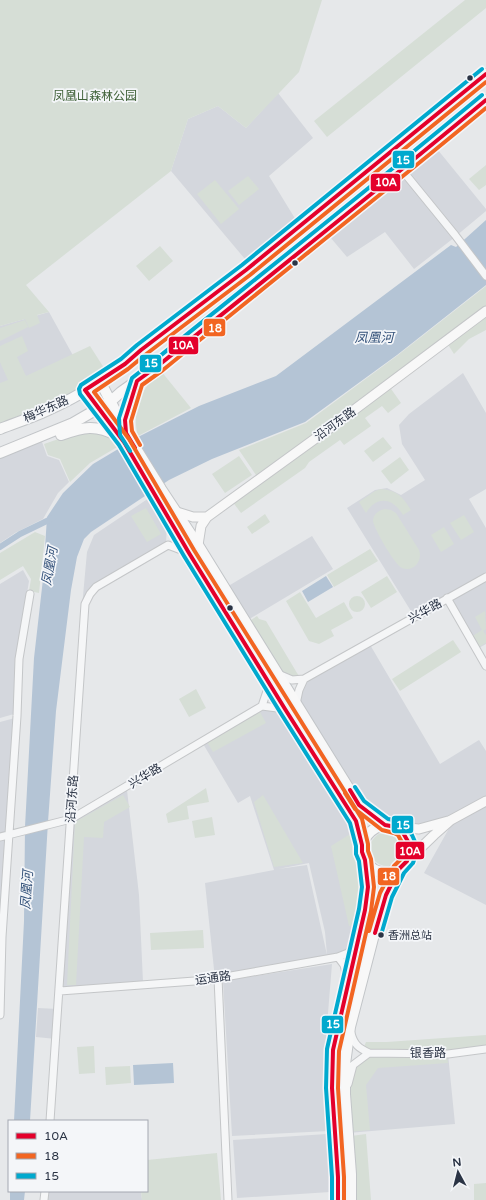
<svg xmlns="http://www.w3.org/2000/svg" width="486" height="1200" font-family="'Varela Round','Noto Sans SC',sans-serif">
	<rect width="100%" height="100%" fill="#e6e8ea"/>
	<path fill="#d4d7dd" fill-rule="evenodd" d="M278,93l35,45 -44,38 30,49 -49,40 -79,-94 17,-52 30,-13 28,22z
		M433,144l53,65v2l-30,25 -54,-66z
		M406,176l49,61 -41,32 -29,-37 -38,25 -17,-20z
		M49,312l37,67 -86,36v-89z
		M463,373l23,40v76l-17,10 17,29v48l-72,40 -67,-108 28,-18 12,-2 14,7 24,-15 -23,-36 -3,-19 10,-11z
		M42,442l5,14 12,4 10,22 -11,11 -15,26 -28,14 -15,10v-89l18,-7z
		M152,496l15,26 -1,22 -71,42 -13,21 5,-55 7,-17z
		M312,536l21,33 -87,52 -21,-33z
		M23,570l6,11 -13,80 -2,53 -14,4v-134z
		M486,581v63l-9,5 -29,-50z
		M369,643l71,121 39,-24 7,11v45l-46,26 -21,6 -33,-4 -26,-19 -63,-101 8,-25z
		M262,706l23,4 71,112 6,23 -4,96 -10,11 -133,27 -10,-96 69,-13 -24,-74 -12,7 -36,-61zM309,863l16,69 2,23 -20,-90 -29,4z
		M15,718l-15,229v-225z
		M127,790l12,105 4,87 -80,7 10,-168z
		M486,801v104l-62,-32 28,-50z
		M332,964l-7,86 4,81 -97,5 -9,-155z
		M38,1008l20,1 -2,30 -20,-2z
		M448,1054l7,70 -107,9 6,-68z
		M327,1134l3,58 -93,6 -4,-58z
		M46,1191h95l1,9h-96z"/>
	<path fill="#d6ded6" d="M0,0h322l-23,72 -53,56 -28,-22 -30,13 -17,52 -145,114 23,27 -12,3 3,8 -11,5 -4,-9 -25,7z
		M465,0h21v8l-159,129 -13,-16z
		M486,165v20l-7,5 -10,-11z
		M248,176l11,13 -20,16 -11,-14z
		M215,180l24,29 -18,15 -24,-30z
		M160,246l13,15 -24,20 -13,-15z
		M486,286v24l-228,168 -19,-28 67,-27 92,-68z
		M486,313v17l-17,9 -15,15 -7,-11z
		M25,320l3,7 -28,14v-13z
		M22,336l6,15 -11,6 9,19 64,-30 16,25 -22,17 -84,36v-41l8,-3 -8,-18v-16z
		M161,371l30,37 -53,28c-7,-24 4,-50 23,-65z
		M389,386l12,17 -13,10 -6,-7 -17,12 6,8 -27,19 -4,-5 -31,22 -4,6 -64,45 -9,-12z
		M89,432l19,4 11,10 -29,17 -20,19 -10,-23 -12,-4 -4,-11 32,-11z
		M383,437l9,11 -19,14 -9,-11z
		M239,456l13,19 -27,18 -13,-19z
		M400,457l9,13 -18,14 -10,-13z
		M381,489c16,1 22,8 30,21l-8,5c-10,-17 -26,-20 -37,-2l-7,-11 16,-11z
		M146,508l15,26 -14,8 -16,-26z
		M385,509l6,1 5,3 23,37c4,10 -5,23 -17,18 -7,-3 -28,-39 -29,-47 0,-7 6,-11 12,-12z
		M265,514l5,8 -18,12 -5,-7z
		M464,515l10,17 -13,8 -11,-17z
		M444,527l10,17 -13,8 -10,-17z
		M35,532l10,4 -6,57 -10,-2 2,-12 -8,-13 -23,14v-27z
		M370,549l8,12 -44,26 -7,-12z
		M387,576l10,16 -26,16 -10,-16z
		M300,592l16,26 28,-16 9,16 -22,12 3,6 -15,8 -10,-3 -23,-40z
		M349 604a8 8 0 1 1 16 0a8 8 0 1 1-16 0Z
		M485,611l1,18 -3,2 3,4v8l-9,5 -6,-11 11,-7 -7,-13z
		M257,616l2,3 7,2 31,52 4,5h-9l-14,-6 -30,-50z
		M453,640l8,12 -61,39 -8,-12z
		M196,689l10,19 -17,9 -10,-18z
		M260,712l6,11 -53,29 -6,-10z
		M206,788l3,14 -22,4 2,13 -21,4 -2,-9z
		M123,795l7,12 -26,15 -1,16 -19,-1 -8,148h-9l8,-163z
		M263,795l40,68 -29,4 -20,-65z
		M212,817l3,18 -20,3 -3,-17z
		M355,831l8,56 -5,37 -9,2 -18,-80z
		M370 849a17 17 0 1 1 34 0a17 17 0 1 1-34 0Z
		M203,930l1,18 -53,2 -1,-17z
		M486,1035v12l-38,5 -79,-1 -6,-2 3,-7h21z
		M94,1046l1,27 -16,1 -2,-27z
		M370,1055h77l1,8 -70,5 -12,17 4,45 -21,2 -2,-38 7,-28z
		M130,1066l1,17 -25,2 -1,-18z
		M366,1134l5,66h-16l-4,-64z
		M217,1153l4,47h-79l-1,-9h6v-31z
		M486,1183v17h-12v-16z"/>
	<path fill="#b4c4d5" d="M486,220v65l-89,70 -92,67 -93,37 -43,21 -78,52 -7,7 -7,18 -6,33 -15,121 -8,111 -18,299h-16l10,-200 1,-94 9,-169 9,-79 4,-62 16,-24 30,-29 47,-28 59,-30 77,-30 175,-131 5,2z
		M326,576l7,11 -25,15 -6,-11z
		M173,1063l1,20 -40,2 -1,-20z
		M10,1191h15l-1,9h-14z"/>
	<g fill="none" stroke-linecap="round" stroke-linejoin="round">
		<path stroke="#b4c4d5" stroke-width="6" d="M0,547l20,-13 33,-16"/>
		<g stroke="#c4c6c8" stroke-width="9">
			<path id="street" d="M402,170l53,65 31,41
				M447,598l39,68
				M278,674l14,6 12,-1
				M296,704l3,-14 5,-11 182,-102
				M262,706l7,-21
				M0,837l71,-18 191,-113 23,3
				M338,957l6,8 4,16
				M218,978l10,222
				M60,991l148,-11 130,-23 10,-4 9,-11
				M0,1015l2,-78 15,-221 2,-57 11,-65
				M351,1033c3,12 8,15 18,20l79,1 38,-5
				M348,1084l5,-19 16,-12
				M50,1121l35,-517 5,-10 6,-7 72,-42 21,8
				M44,1200l1,-9"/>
		</g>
		<g stroke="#c4c6c8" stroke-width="11">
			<path id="secondary" d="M177,512l16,5h14
				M198,545l3,-19 6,-9 127,-92 152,-114
				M396,827l23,2 29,-8
				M407,861l27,-26 17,-15 35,-19"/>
		</g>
		<g stroke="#c2c5c8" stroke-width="12">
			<path id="primary" d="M100,381l30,58 31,50 37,56 161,260 26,20
				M85,390c13,18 27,35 39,53 25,37 45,77 68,115 47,77 95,154 143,230 7,11 18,23 22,36 2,6 4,13 5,19 1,8 0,13 5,20 12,16 38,10 43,-10 6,-29 -36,-41 -48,-8
				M0,429c15,-6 31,-11 46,-18 34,-15 67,-36 95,-61l105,-80 240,-196
				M126,429l-1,-9 12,-39
				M61,435c23,-8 34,-11 57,1
				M0,453l73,-30 38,-22 10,-9 38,-27 169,-137 74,-58 84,-70
				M338,1200v-23l-6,-89 1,-38 32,-140 3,-23 -3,-27
				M351,1200v-26l-6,-80v-30l5,-37 28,-108 8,-24 13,-26"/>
		</g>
		<use href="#street" stroke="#f5f6f7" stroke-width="7"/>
		<use href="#secondary" stroke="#f8f8f8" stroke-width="9"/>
		<use href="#primary" stroke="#f8f8f8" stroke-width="10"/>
		<g stroke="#f4f6f9" stroke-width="7">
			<path id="bus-1" d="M135,448l-9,-15 -1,-13 12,-39 22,-16c109,-88 219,-175 327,-265
				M350,790l9,15 26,20 11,2 6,4 8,14v8l-3,8 -8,8 -13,26 -11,38
				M338,1200v-23l-6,-89 1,-38 32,-140 3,-23 -3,-27 -3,-8v-7l-6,-24 -71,-112 -96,-156 -65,-111 -39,-52 40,-26 16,-14 105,-80 240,-196"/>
		</g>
		<g stroke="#f4f6f9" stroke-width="7">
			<path id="bus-2" d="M140,445l-8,-14 -1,-10 11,-36 21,-15c107,-88 216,-173 323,-262
				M345,793l10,16 27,21 12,3 4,2 6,11v6l-2,6 -8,8 -14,27 -11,38
				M344,1200v-23l-6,-89 1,-37 32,-140 3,-24 -3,-28 -3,-8v-7l-6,-25 -168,-269 -65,-111 -35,-47 34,-23 17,-14 105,-80 236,-193"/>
		</g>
		<g stroke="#f4f6f9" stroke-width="7">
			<path id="bus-3" d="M130,451l-10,-16 -1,-17 13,-40 23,-18c109,-88 219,-175 327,-265
				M355,787l9,14 24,18 10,2 8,6 6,8 4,9v10l-3,9 -9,10 -12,24 -11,38
				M332,1200v-23l-6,-89 1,-39 32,-140 3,-22 -3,-26 -3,-7v-8l-6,-23 -70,-111 -96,-156 -65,-111 -39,-51 -1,-5 2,-4 40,-26 16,-14 105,-80 240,-196"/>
		</g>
		<use href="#bus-1" stroke="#e4002b" stroke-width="4"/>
		<use href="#bus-2" stroke="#f26522" stroke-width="4"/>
		<use href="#bus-3" stroke="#00a9ce" stroke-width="4"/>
	</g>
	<g fill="#2b3445" stroke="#f4f6f9" stroke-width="1.5">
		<circle cx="470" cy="78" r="3.5"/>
		<circle cx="295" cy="263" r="3.5"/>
		<circle cx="230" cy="608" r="3.5"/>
		<circle cx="381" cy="935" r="3.5"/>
	</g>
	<g text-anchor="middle" stroke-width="3.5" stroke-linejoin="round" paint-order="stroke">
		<g font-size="11" fill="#2b3445" stroke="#f4f6f9" text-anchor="start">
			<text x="388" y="939">香洲总站</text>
		</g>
		<g font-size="12" fill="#3f6138" stroke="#f4f6f9">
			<text x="95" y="100">凤凰山森林公园</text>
		</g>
		<g font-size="12" fill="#2b3445" stroke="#f4f6f9">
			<text transform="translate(46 409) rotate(-24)" y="4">梅华东路</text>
			<text transform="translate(335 424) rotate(-36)" y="4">沿河东路</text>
			<text transform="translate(425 611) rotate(-29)" y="4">兴华路</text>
			<text transform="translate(145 776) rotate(-31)" y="4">兴华路</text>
			<text transform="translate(72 799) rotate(-86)" y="4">沿河东路</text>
			<text transform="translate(213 978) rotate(-8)" y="4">运通路</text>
			<text x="428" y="1057">银香路</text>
		</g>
		<g font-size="13" font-style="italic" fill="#34527a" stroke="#f4f6f9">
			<text x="374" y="342">凤凰河</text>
			<text transform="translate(49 566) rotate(-80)" y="5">凤凰河</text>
			<text transform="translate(26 890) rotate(-86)" y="5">凤凰河</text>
		</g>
	</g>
	<g stroke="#f4f6f9" stroke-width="1.5">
		<rect x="392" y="150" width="23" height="19" rx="4" fill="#00a9ce"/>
		<rect x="370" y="173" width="31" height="19" rx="4" fill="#e4002b"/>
		<rect x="203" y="318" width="23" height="19" rx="4" fill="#f26522"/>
		<rect x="168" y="336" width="31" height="19" rx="4" fill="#e4002b"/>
		<rect x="139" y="354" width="23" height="19" rx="4" fill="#00a9ce"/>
		<rect x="391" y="815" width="23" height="19" rx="4" fill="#00a9ce"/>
		<rect x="395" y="841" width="30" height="19" rx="4" fill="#e4002b"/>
		<rect x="377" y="867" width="23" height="19" rx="4" fill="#f26522"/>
		<rect x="321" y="1015" width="23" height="19" rx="4" fill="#00a9ce"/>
	</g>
	<g font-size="11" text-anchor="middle" font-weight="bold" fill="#fff">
		<text x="403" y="164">15</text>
		<text x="386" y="186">10A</text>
		<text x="215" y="332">18</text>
		<text x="183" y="349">10A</text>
		<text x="151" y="367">15</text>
		<text x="403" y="829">15</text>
		<text x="410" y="855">10A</text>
		<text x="389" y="880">18</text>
		<text x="333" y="1028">15</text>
	</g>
	<rect x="8" y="1120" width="140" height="72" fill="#f4f6f9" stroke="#a4a8b1"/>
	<rect x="16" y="1133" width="20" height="6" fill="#e4002b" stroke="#a4a8b1"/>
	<text x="44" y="1140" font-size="12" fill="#2b3445">10A</text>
	<rect x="16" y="1153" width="20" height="6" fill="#f26522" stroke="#a4a8b1"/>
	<text x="44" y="1160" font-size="12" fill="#2b3445">18</text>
	<rect x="16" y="1173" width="20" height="6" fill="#00a9ce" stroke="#a4a8b1"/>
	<text x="44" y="1180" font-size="12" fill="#2b3445">15</text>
	<g transform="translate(458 1172) rotate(353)" stroke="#f4f6f9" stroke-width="3" paint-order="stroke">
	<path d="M0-3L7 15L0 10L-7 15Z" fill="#2b3445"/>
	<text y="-6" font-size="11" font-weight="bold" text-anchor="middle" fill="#2b3445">N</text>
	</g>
</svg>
